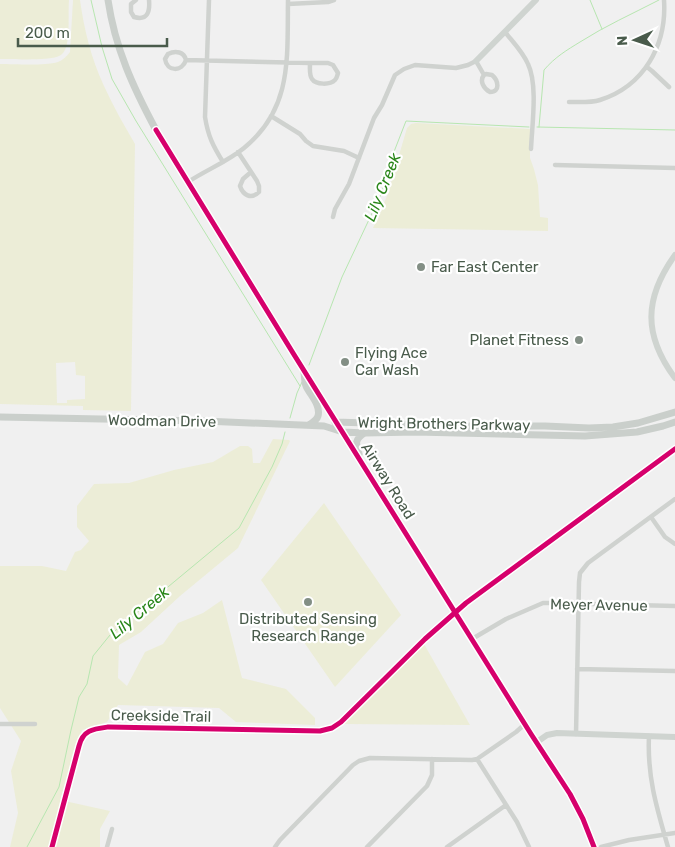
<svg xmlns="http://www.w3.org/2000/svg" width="675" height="847" font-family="Rubik,sans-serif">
	<rect width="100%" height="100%" fill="#f0f0f0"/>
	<path fill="#ecedd7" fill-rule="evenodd" d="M0,0h69c-1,12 1,37 -3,47 -1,4 -4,8 -7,9 -10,5 -46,3 -59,3z
		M73,0h7c4,29 11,58 24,86 9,20 20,39 31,58l-4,267 -48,-1v-4l-83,-2v-340c15,0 44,2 58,-2 5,-2 9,-6 12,-10zM75,362l1,13 9,1v23l-18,1v3h-10l-1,-40z
		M416,123l114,6v29l4,11 4,16 2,32 8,1v13l-175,-3 14,-32 20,-68 4,-4z
		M273,439l16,1 1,1 -52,107 -58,48 -39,36 -22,13 -1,33 9,8 18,-34 18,-8 15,-21 25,-10 19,-13 20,78 44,11 29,29v7l-79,-3 -17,-14 -101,-3 -11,17 -25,8 -22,70 50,11 -10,18v18h-90l8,-34 -7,-42 10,-30 -21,-33v-142h42l24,5 9,-19 6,-2 8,-9 -12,-14v-21l17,-22 35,-1 45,-13 39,-8 27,-16h8l4,3 1,14h7z
		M324,503l77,112 -66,72 -74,-107z
		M424,644l46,81 -128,-1z"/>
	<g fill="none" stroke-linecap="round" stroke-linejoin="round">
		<path stroke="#b7e6b0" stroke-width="1" d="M91,0l11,47 10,32 24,42 164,265
			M590,0l12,29
			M537,127l138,3
			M539,127l5,-57c11,-13 23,-20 36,-28 25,-16 52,-28 79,-42
			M309,365l33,-88 40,-85 8,-30 16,-41 123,6
			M290,418l7,-25 5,-11
			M27,847l32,-60 12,-57 8,-33 8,-13 6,-28 17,-21 129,-107 33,-61 10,-23 3,-12"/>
		<path stroke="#cfd2cf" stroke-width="4.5" d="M136,0l-5,4v8l3,5c14,4 16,-6 15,-17
			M209,0l-4,117c3,19 8,29 18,45
			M288,4l40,-2 6,-2
			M505,32c8,10 18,20 23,32 10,21 4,61 3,85
			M186,60c-4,12 -19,12 -21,-1l3,-5c8,-4 16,-2 18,6l124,3c0,5 -1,12 2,16 4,6 18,6 23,1 2,-2 2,-4 3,-7l-5,-8 -5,-2h-18
			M647,67l5,4 17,16
			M569,102c10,0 21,1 31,-2 44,-14 67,-55 64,-100
			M271,116l29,18 6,7 7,5 31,5 15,7
			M238,152l19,29 2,5v6c-8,8 -16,3 -19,-6l3,-7 8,-7
			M555,165l120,3
			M188,182c18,-12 39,-20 56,-34 49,-40 43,-91 44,-148
			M333,217l2,-8 14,-25 25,-66 8,-13 13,-30 9,-6 11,-4 41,3 12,-3 8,-4 8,14c-5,6 0,14 6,17 11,0 8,-12 2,-17l-6,-1 -2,1
			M651,517l14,20 10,7
			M472,639l34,-20 37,-16h7l125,3
			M577,669l98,2
			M0,724h35
			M576,734l3,-152 1,-9 8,-10 87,-64
			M649,736c-2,41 8,73 19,111
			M477,759l40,63 12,25
			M107,847l5,-18
			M275,847l5,-7 73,-75 6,-4 11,-3 102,2 5,-1 39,-27 9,-8
			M367,847l60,-61 5,-11v-16
			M447,847l59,-42
			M601,847l28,-7 46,-7"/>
		<path stroke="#cfd4d0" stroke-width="6" d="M476,61l60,-61
			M675,255c-31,43 -32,80 0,123
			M537,742l10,-7 10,-2 118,4"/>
		<path stroke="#cacfcb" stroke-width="7" d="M108,0c7,48 25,87 48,130l137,223 238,381 39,60 13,25 11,28
			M304,373c1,4 0,9 2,13 4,9 15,19 12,30 -1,4 -6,7 -9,9
			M0,417l204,4 120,5 19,6 22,1 51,-1 169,4 52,-4 26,-6 12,-4
			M335,422l131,4h79l44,2 24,-1 25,-4 37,-11
			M359,454c-3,-10 -5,-15 6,-21"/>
		<g stroke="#fff" stroke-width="8">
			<path id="cycleway" d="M156,130l137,223 238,381 39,60 13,25 11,28
				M52,847l27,-101c4,-16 14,-17 29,-19l212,4 12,-3 9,-6 84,-83 41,-36 209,-154"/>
		</g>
		<use href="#cycleway" stroke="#d6006c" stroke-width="5"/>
	</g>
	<g fill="#838f85" stroke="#fff" stroke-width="2">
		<circle cx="421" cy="267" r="5"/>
		<circle cx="579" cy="340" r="5"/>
		<circle cx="345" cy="362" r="5"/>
		<circle cx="308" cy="602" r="5"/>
	</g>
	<g text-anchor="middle" stroke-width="4.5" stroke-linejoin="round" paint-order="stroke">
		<g font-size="15" fill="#495b4b" stroke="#fff" text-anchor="start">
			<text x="431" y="272">Far East Center</text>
			<text x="569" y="345" text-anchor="end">Planet Fitness</text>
			<text x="355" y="358">Flying Ace<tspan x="355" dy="17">Car Wash</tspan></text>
			<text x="308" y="624" text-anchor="middle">Distributed Sensing<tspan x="308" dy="17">Research Range</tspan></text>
		</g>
		<g font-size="15" fill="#495b4b" stroke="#fff">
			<text transform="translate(162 421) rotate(1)" y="5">Woodman Drive</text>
			<text transform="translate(444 424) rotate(1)" y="5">Wright Brothers Parkway</text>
			<text transform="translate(388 481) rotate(58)" y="5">Airway Road</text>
			<text transform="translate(599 605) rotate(1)" y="5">Meyer Avenue</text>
			<text transform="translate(161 716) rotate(1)" y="5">Creekside Trail</text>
		</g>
		<g font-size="16" font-style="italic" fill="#2a861a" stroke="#fff">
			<text transform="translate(382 187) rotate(-68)" y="6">Lily Creek</text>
			<text transform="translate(139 612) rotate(-40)" y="6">Lily Creek</text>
		</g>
	</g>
	<g transform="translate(635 40) rotate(267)" stroke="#ffffff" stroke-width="4" paint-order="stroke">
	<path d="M0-4L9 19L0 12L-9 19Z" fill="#495b4b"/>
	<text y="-8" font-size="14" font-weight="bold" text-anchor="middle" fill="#495b4b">N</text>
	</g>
	<path d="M18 38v8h149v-8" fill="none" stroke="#495b4b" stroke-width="2.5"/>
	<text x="25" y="38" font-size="15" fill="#495b4b" stroke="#ffffff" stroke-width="4" paint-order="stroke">200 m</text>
</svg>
